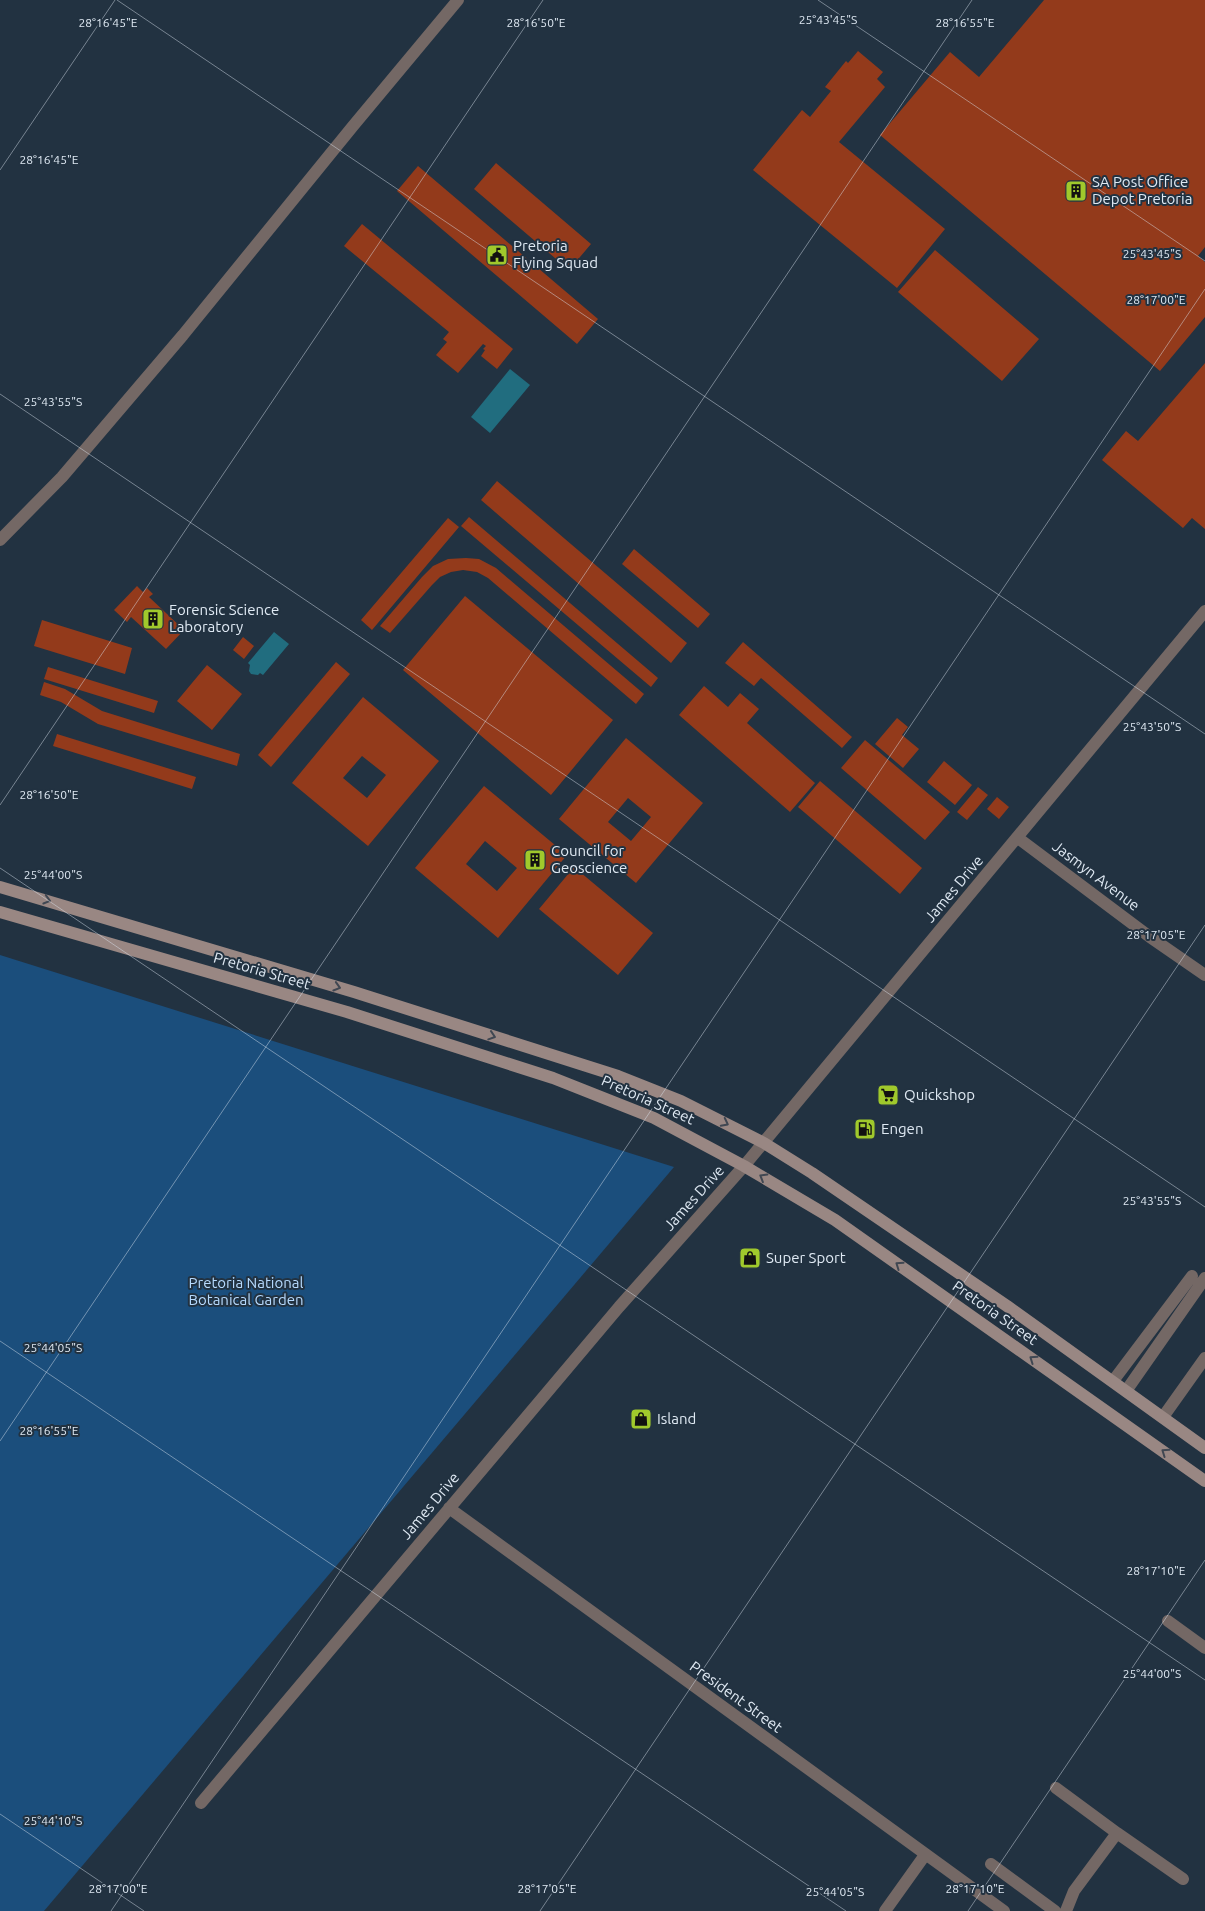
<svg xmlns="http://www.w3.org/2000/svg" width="1205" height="1911" font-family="Ubuntu,sans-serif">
	<rect width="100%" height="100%" fill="#223241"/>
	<path fill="#1b4e7c" d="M0,955l674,212 -630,744h-44z"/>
	<path fill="#216d7f" d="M510,369l20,16 -40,48 -19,-16z
		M274,632l15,12 -26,31 -3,-2 -2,2 -7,-1 -2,-3 1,-6 -2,-2z"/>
	<path fill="#933a1b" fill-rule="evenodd" d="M1044,0h161v247l-7,9 7,6v55l-45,54 -280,-236 70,-83 29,25z
		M858,51l25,21 -6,7 8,8 -46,55 106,87 -48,59 -144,-118 49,-60 8,7 21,-26 -6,-4 21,-26 2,2z
		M496,163l95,81 -22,26 -95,-81z
		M418,166l180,153 -21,25 -180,-153z
		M362,224l151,125 -16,20 -16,-13 4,-6 -2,-1 3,-3 -3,-2 -25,29 -22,-18 11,-13 -4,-3 6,-7 -105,-86z
		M935,250l104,89 -37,42 -104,-89z
		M1205,363v166l-13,-11 -9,10 -81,-68 24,-29 12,10z
		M497,481l190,162 -16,20 -190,-163z
		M469,517l189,161 -7,9 -190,-161z
		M448,518l11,9 -87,103 -11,-10z
		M634,549l76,65 -12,14 -76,-64z
		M466,558l13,1 17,9 148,126 -8,10 -148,-126 -11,-6 -14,-2 -12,2 -11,5 -8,8 -42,48 -10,-7 42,-49 11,-11 15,-7z
		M137,586l6,6 4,-4 6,6 -4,3 35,33 -18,19 -35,-32 -4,5 -13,-12z
		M465,596l148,124 -62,75 -148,-125z
		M42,620l90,28 -7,26 -91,-28z
		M243,637l11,9 -10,13 -11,-9z
		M743,642l109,95 -10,11 -81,-70 -7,8 -29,-23z
		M336,662l14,12 -79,93 -13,-12z
		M207,665l35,29 -30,36 -35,-29z
		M48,667l110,34 -4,12 -110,-34z
		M44,682l21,7 37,22 138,43 -3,12 -139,-42 -37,-22 -21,-7z
		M704,686l24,21 12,-14 19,16 -12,14 68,60 -25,29 -111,-97z
		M363,697l76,64 -71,85 -76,-63zM362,756l24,19 -19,23 -24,-20z
		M897,718l11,9 -6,8 17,14 -16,19 -28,-24z
		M57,734l139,43 -4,12 -139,-43z
		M626,738l77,65 -67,80 -77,-64zM628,798l23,19 -20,24 -23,-19z
		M865,740l85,72 -25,28 -84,-72z
		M944,761l28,24 -17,20 -28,-23z
		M820,781l102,87 -22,26 -102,-87z
		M484,786l83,69 -69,83 -83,-70zM485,841l32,27 -20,23 -31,-27z
		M978,787l10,8 -21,25 -10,-8z
		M997,797l12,10 -10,12 -12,-10z
		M574,867l79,66 -35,42 -79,-66z"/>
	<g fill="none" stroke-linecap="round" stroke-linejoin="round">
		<path stroke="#746865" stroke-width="12" d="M0,540l62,-63 121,-142 170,-209 105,-126
			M1018,838l132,99 55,38
			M1113,1381l79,-105
			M1126,1391l79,-113
			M1163,1417l42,-59
			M449,1508l555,403
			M1168,1621l37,27
			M1056,1788l61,45 -43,58 -8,20
			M201,1803l418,-496 125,-141 461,-555
			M1117,1833l66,46
			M991,1864l64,47
			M885,1911l40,-56"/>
		<path stroke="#998783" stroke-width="12" d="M0,887l354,105 264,84 63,25 83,42 48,30 195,133 198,142
			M0,912l347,100 206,66 101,40 90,48 91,54 370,261"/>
	</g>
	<defs><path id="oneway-chevron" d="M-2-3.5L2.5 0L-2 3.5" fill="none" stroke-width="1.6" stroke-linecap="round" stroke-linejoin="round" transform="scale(1.25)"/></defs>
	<g stroke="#404752">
		<use href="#oneway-chevron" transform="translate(47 900) rotate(16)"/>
		<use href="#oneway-chevron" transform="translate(337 987) rotate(17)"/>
		<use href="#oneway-chevron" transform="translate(492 1036) rotate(18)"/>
		<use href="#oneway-chevron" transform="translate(725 1123) rotate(27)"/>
		<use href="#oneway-chevron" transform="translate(763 1177) rotate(-149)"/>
		<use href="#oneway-chevron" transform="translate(899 1265) rotate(-145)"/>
		<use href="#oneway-chevron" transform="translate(1033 1359) rotate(-145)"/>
		<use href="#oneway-chevron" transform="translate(1165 1452) rotate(-145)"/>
	</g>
	<path fill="none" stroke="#dfe9f3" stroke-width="1" stroke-opacity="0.45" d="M117,0l1088,734M818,0l387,261M0,170l115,-170M0,394l1205,813M0,805l543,-805M0,868l1205,812M0,1341l846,570M0,1441l972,-1441M0,1814l144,97M111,1911l1094,-1622M540,1911l665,-986M968,1911l237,-351"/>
	<defs>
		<g id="building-square" transform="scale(1.125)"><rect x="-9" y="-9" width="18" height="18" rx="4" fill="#a0c92c" stroke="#223241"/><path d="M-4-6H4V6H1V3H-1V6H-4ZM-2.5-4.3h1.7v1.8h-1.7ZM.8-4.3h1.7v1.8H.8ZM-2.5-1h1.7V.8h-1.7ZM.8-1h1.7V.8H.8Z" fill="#111"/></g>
		<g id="civic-square" transform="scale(1.125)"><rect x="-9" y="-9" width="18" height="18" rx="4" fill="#a0c92c" stroke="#223241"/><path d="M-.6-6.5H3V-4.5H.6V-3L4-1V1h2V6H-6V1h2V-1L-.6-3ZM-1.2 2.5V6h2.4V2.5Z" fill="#111"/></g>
		<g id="supermarket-square" transform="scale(1.125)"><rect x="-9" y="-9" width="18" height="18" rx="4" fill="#a0c92c" stroke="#223241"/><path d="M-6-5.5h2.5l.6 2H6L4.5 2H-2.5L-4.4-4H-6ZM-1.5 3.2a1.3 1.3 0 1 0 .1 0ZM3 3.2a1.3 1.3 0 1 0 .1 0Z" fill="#111"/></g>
		<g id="fuel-square" transform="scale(1.125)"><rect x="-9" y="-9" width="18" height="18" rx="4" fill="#a0c92c" stroke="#223241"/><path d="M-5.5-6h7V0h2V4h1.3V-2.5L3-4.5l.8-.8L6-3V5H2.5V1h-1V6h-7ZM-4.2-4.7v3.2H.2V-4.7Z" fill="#111"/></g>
		<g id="shop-square" transform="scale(1.125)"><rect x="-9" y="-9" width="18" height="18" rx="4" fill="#a0c92c" stroke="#223241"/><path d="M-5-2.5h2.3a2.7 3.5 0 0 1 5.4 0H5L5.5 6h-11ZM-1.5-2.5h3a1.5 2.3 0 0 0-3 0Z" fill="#111"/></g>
	</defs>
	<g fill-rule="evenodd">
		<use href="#building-square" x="1076" y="191"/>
		<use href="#civic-square" x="497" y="255"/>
		<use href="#building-square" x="153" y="619"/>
		<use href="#building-square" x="535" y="860"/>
		<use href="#supermarket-square" x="888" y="1095"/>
		<use href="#fuel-square" x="865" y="1129"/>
		<use href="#shop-square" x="750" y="1258"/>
		<use href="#shop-square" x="641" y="1419"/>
	</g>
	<g text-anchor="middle" stroke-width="4" stroke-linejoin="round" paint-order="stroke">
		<g font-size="15" fill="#dfe9f3" stroke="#223241" text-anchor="start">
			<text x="1092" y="187">SA Post Office<tspan x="1092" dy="17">Depot Pretoria</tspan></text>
			<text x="513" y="251">Pretoria<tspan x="513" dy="17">Flying Squad</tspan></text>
			<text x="169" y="615">Forensic Science<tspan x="169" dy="17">Laboratory</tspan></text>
			<text x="551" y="856">Council for<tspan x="551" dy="17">Geoscience</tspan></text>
			<text x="904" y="1100">Quickshop</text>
			<text x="881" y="1134">Engen</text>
			<text x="766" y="1263">Super Sport</text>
			<text x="657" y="1424">Island</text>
		</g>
		<g font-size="15" fill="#dfe9f3" stroke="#223241">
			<text transform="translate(1096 876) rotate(37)" y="5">Jasmyn Avenue</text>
			<text transform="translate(954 889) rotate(-50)" y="5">James Drive</text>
			<text transform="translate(262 971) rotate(16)" y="5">Pretoria Street</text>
			<text transform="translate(648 1100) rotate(24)" y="5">Pretoria Street</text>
			<text transform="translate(694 1198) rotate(-48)" y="5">James Drive</text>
			<text transform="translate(995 1313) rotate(35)" y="5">Pretoria Street</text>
			<text transform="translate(430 1506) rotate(-50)" y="5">James Drive</text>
			<text transform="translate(736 1697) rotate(36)" y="5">President Street</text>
		</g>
		<g font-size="15" fill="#b6dafe" stroke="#223241">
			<text x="246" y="1288">Pretoria National<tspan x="246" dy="17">Botanical Garden</tspan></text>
		</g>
	</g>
	<g font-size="12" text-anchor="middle" fill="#dfe9f3" stroke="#223241" stroke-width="4" stroke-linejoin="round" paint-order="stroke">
		<text x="828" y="24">25°43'45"S</text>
		<text x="108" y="27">28°16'45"E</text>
		<text x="536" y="27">28°16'50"E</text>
		<text x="965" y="27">28°16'55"E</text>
		<text x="49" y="164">28°16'45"E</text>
		<text x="1152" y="258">25°43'45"S</text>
		<text x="1156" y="304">28°17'00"E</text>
		<text x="53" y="406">25°43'55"S</text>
		<text x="1152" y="731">25°43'50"S</text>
		<text x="49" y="799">28°16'50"E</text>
		<text x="53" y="879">25°44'00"S</text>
		<text x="1156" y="939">28°17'05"E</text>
		<text x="1152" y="1205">25°43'55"S</text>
		<text x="53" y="1352">25°44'05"S</text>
		<text x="49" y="1435">28°16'55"E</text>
		<text x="1156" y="1575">28°17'10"E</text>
		<text x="1152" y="1678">25°44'00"S</text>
		<text x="53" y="1825">25°44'10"S</text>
		<text x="118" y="1893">28°17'00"E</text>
		<text x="547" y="1893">28°17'05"E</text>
		<text x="975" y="1893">28°17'10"E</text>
		<text x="835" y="1896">25°44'05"S</text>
	</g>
</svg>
